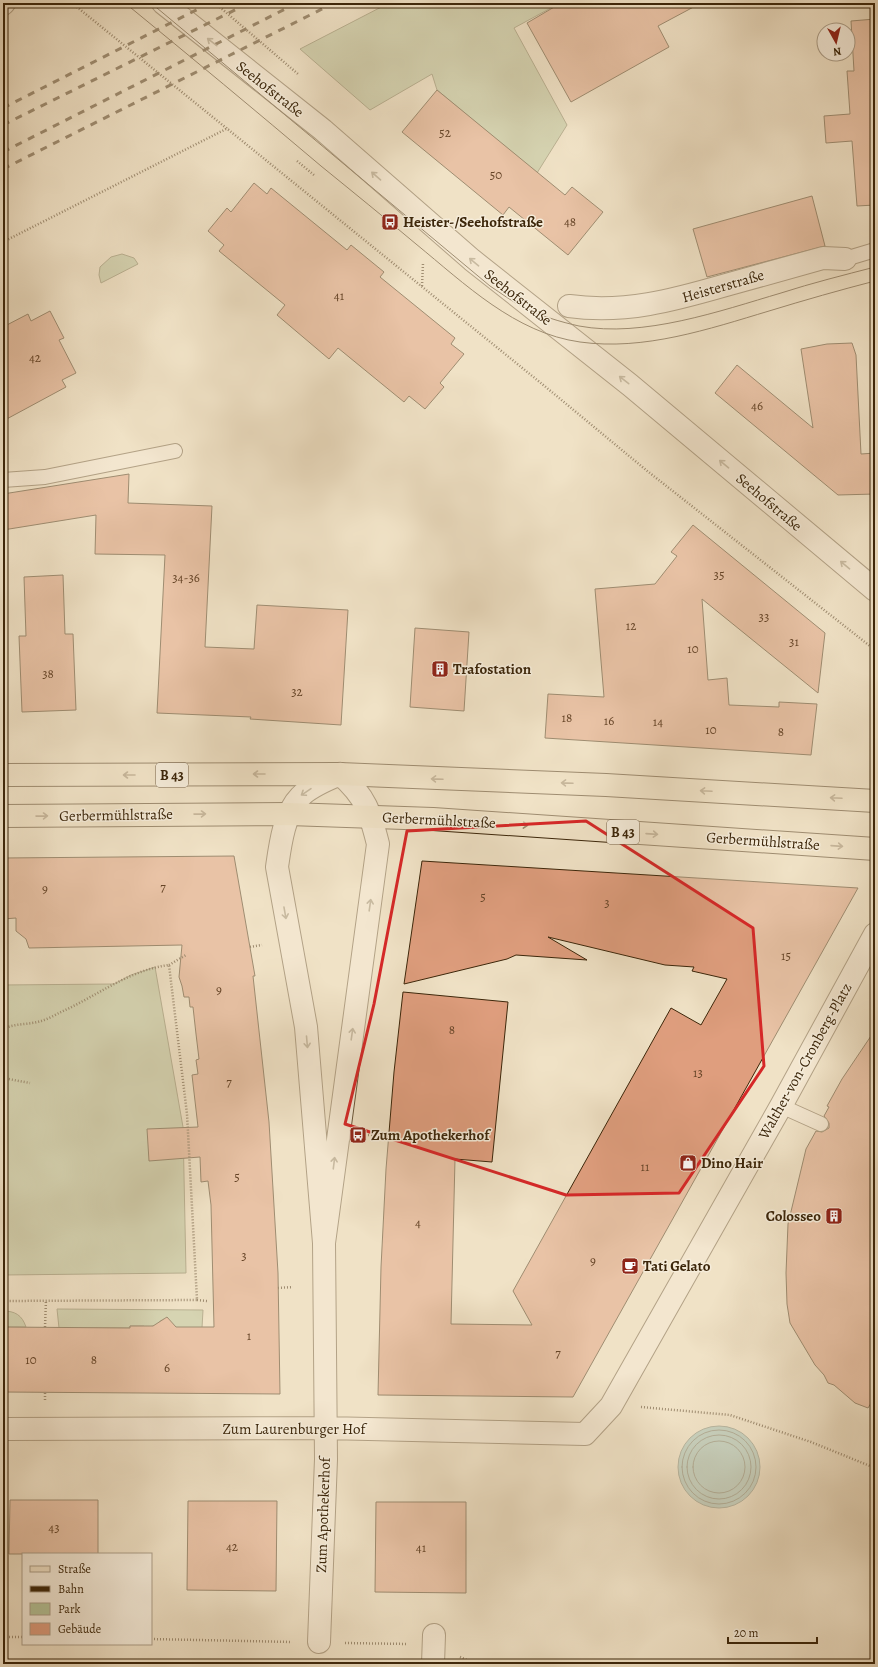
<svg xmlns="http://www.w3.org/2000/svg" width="878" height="1667" font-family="Alegreya,serif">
	<rect width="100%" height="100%" fill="#f0e2c6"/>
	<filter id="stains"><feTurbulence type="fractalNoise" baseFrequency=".005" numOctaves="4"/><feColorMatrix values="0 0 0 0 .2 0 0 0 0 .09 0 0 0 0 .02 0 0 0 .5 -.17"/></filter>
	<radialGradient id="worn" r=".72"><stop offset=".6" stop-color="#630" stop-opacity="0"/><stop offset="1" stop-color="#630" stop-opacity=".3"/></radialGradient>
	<path fill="#b5c499" stroke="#787552" d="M389,3h171l-46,25 53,97 -30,48 -100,-83 -5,-16 -62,36 -70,-61z
		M122,254l12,4 4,6 -37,19 -2,-8 1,-8 11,-10z
		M155,967l28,160 3,146 -183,2v-290l111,-1 17,-9z
		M57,1309l146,1 -1,18h-29l-9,-9 -4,2 -3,4 -12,3 -1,-2h-14l-1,2h-70z
		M3,1311c12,0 19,4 23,16h-23z"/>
	<path fill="#9abeb5" stroke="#748171" d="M678 1467a41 41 0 1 1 82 0a41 41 0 1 1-82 0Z"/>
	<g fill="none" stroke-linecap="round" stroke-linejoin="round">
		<path stroke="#6b7260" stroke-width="1" d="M682 1467a37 37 0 1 1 74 0a37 37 0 1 1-74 0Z
			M687 1467a32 32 0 1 1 64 0a32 32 0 1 1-64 0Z
			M693 1467a26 26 0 1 1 52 0a26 26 0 1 1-52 0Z"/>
	</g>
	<path fill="#df9e7e" stroke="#3c260a" d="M561,3h140l-43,23 11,21 -98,55 -44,-79z
		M875,19v186l-18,1 -5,-65 -26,2 -2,-27 26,-2 -3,-43h7l-3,-50z
		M437,90l128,105 7,-8 31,25 -35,43 -59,-48 -6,8 -101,-83z
		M254,183l13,11 4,-6 76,62 4,-5 33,27 -4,5 75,61 -4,6 13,10 -24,29 4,4 -19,22 -16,-13 -5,6 -66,-54 -9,11 -52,-44 8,-10 -66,-54 5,-6 -16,-14 19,-23 4,4z
		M812,196l13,50 -118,31 -14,-48z
		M50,311l14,27 -5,2 17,33 -14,7 4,7 -63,34v-94l25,-13 3,7z
		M852,343l4,12 5,99 14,-1v41l-37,1 -123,-102 22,-28 76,63 -12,-79 26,-5z
		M129,474l-1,29 84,3 -7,141 49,2 3,-44 91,5 -7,115 -91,-6 1,-2 -94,-4 8,-158 -70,-1 1,-39 -93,15v-36z
		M693,525l132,108 -7,60 -116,-94 6,81 19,-2 2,27 50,2v-5l38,2 -6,51 -266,-17 3,-44 56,3 -9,-108 60,-5 22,-28 -6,-4z
		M63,575l2,59h8l3,76 -54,2 -3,-76h7l-2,-59z
		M415,628l54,4 -5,79 -54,-4z
		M234,856l21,120h-2l16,146 9,151 2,121 -277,-2v-65l127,1v-2h23l14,-9 9,10h38l-3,-122 -3,-24 -7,1 -1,-25 -51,4 -2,-32 51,-2 -6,-52 6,-1 -2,-14 3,-1 -3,-25 -3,-27h-3l-1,-10h-5l-2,-11 -3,-9 3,-32 -153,3 -3,-9 -10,-8v-13l-13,1v-61z
		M422,861l436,27 -285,509 -195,-2 3,-128 5,-98 8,-97 9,-80 105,10 -16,160 -37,-3 -4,165 81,1 -19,-34 158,-283 30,17 26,-46 -35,-8 2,-4 -29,-2 -117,-28 39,23 -71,-5 -9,4 -103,25z
		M875,1030v367l-7,11 -13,-5 -21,-18 -6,-2 -4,-8 -9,-10 -25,-42 -3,-19 -1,-31 2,-49 18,-75 10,-18 6,1 7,-4v-5l-5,-7 5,-9 -2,-1 15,-27z
		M10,1500h88v54h-89z
		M188,1501h89l-1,90 -89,-1z
		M376,1502h90v91l-91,-1z"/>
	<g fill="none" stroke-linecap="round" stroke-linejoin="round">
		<g stroke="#695539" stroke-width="16">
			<path id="service" d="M845,259l30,-9
				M3,480l42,-3 130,-26
				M781,1106l40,18"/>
		</g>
		<g stroke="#695539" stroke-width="24">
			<path id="pedestrian" d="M569,306c55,8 105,-6 157,-21 32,-9 64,-18 97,-27l22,1
				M433,1664l1,-29"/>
		</g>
		<g stroke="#695539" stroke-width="24">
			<path id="minor" d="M3,4l1,-1
				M3,1429l322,-1 260,6 26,-28 170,-300 94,-172
				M319,1642l7,-183 -2,-216 -18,-216 -29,-160c3,-21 7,-54 23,-70 10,-11 27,-17 40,-23 26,23 30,38 38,70l-54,399"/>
		</g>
		<g stroke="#695539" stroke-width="24">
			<path id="tertiary" d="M163,3l160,127 149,130 158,125 245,205"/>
		</g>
		<g stroke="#3c260a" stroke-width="24">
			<path id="primary" d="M3,775l337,-1 266,11 269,16
				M3,816l286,-2 144,5 442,30"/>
		</g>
		<path stroke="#3c260a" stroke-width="2.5" stroke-dasharray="1 2" stroke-linecap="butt" d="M72,3l475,385 99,82 229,180
			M215,3l83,71
			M297,161l17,14
			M3,242l225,-114
			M422,286l1,-23
			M250,947l12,-2
			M169,965l17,-10
			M3,1029c12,-6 26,-4 38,-8 7,-2 14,-6 20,-9 36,-16 68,-42 108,-47l18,149 10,186 -194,1
			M3,1078l27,5
			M365,1135h10
			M278,1288l15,-1
			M197,1300l10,1
			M45,1327l1,-27
			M45,1393v9
			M641,1407l89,8 81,27 64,26
			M3,1637h20
			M151,1639l141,3
			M345,1643l63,1
			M460,1657l16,7"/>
		<use href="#service" stroke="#f5ecda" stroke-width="14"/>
		<use href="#pedestrian" stroke="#f5ecda" stroke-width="22"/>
		<use href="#minor" stroke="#f5ecda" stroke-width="22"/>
		<use href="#tertiary" stroke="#f5ecda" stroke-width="22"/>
		<use href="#primary" stroke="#f0e2c6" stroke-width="22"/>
		<path stroke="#3c260a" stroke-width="1" d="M125,3c66,54 131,108 196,163 32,26 64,52 95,78 49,40 99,89 164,98 64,9 129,-13 189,-31 36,-11 71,-21 106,-30
			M151,3l339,283c11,7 22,16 34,21 16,9 37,15 55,19 64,12 141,-15 202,-33 31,-10 63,-18 94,-26"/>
		<path stroke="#3c260a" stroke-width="3" stroke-dasharray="7 7" stroke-linecap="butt" d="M3,108l207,-105
			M3,125l246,-122
			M3,152l294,-149
			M3,169l331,-166"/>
	</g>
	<defs><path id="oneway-shaft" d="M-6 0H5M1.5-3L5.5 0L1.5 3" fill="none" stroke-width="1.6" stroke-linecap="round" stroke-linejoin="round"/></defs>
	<g stroke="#988972">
		<use href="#oneway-shaft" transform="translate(212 42) rotate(-142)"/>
		<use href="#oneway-shaft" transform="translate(376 176) rotate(-139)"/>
		<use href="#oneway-shaft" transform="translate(474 262) rotate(-140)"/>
		<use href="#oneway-shaft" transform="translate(624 380) rotate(-142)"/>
		<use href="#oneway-shaft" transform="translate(724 464) rotate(-140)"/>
		<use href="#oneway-shaft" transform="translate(845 565) rotate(-140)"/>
		<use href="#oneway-shaft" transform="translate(306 792) rotate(146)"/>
		<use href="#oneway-shaft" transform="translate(370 905) rotate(-82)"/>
		<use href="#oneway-shaft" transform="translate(285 913) rotate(80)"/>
		<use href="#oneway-shaft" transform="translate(352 1034) rotate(-82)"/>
		<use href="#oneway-shaft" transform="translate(307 1042) rotate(85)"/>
		<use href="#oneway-shaft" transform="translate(334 1163) rotate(-83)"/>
	</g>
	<g stroke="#968468">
		<use href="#oneway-shaft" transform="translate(259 774) rotate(180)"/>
		<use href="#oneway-shaft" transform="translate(129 775) rotate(180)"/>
		<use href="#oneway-shaft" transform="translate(437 779) rotate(-178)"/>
		<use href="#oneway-shaft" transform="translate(567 783) rotate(-178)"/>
		<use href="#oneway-shaft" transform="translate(706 791) rotate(-177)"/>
		<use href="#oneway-shaft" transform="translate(836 798) rotate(-177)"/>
		<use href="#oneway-shaft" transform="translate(200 814) rotate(-1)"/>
		<use href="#oneway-shaft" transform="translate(42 816) rotate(-1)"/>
		<use href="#oneway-shaft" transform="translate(522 825) rotate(4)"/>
		<use href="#oneway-shaft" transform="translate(652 834) rotate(4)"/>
		<use href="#oneway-shaft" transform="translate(837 846) rotate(4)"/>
	</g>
	<path d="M0 0H878V1667H0ZM586,821l167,107 11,138 -85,127 -113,2 -221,-71 29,-120 33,-173z" fill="#f0e2c6" fill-opacity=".55" fill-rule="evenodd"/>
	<path fill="none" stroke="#d62828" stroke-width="3" stroke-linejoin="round" d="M586,821l167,107 11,138 -85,127 -113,2 -221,-71 29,-120 33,-173z"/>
	<defs>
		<g id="bus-square" transform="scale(0.9)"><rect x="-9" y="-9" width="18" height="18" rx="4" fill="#8f2418" stroke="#f5ecda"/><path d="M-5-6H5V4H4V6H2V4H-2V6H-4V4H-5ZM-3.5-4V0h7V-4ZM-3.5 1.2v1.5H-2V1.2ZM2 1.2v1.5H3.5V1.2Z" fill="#fff"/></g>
		<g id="building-square" transform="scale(0.9)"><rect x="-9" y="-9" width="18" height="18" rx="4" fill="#8f2418" stroke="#f5ecda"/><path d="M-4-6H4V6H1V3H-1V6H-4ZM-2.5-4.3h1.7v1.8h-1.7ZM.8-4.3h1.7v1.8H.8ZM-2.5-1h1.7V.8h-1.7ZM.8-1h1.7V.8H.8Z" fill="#fff"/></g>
		<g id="shop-square" transform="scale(0.9)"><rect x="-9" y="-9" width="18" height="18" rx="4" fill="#8f2418" stroke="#f5ecda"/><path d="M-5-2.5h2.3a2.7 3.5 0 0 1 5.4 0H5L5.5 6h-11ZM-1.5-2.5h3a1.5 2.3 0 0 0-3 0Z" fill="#fff"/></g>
		<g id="cafe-square" transform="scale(0.9)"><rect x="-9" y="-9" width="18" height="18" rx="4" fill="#8f2418" stroke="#f5ecda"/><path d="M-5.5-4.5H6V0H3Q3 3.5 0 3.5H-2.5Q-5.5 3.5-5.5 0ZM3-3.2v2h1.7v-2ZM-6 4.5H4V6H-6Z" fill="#fff"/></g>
	</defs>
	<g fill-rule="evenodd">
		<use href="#bus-square" x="390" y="222"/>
		<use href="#building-square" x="440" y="669"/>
		<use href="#bus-square" x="358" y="1135"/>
		<use href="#shop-square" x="688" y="1163"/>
		<use href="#building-square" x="834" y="1216"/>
		<use href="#cafe-square" x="630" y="1266"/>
	</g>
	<g text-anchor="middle" stroke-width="3" stroke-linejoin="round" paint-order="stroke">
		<g font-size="13" fill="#654427">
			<text x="445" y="137">52</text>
			<text x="496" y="179">50</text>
			<text x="570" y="226">48</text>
			<text x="339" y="300">41</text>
			<text x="35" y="362">42</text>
			<text x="757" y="410">46</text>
			<text x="719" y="579">35</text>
			<text x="186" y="582">34-36</text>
			<text x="764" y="621">33</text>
			<text x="631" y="630">12</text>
			<text x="794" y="646">31</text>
			<text x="693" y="653">10</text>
			<text x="48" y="678">38</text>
			<text x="297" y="696">32</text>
			<text x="567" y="722">18</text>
			<text x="609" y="725">16</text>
			<text x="658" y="726">14</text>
			<text x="711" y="734">10</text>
			<text x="781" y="736">8</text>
			<text x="163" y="891">7</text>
			<text x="45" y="893">9</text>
			<text x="483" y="901">5</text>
			<text x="607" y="907">3</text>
			<text x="786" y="960">15</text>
			<text x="219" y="994">9</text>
			<text x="452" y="1034">8</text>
			<text x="698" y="1077">13</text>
			<text x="229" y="1086">7</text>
			<text x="645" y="1171">11</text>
			<text x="237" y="1181">5</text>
			<text x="418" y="1227">4</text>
			<text x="244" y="1260">3</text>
			<text x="593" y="1265">9</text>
			<text x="249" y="1340">1</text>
			<text x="558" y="1357">7</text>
			<text x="31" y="1364">10</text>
			<text x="94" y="1364">8</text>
			<text x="167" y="1372">6</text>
			<text x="54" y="1532">43</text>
			<text x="232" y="1551">42</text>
			<text x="421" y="1552">41</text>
		</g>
		<g fill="#f5ecda" stroke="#746148" stroke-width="1">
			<rect x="156" y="763" width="32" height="24" rx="3"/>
			<rect x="607" y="820" width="32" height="24" rx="3"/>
		</g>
		<g font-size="14" font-weight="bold" fill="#3c260a">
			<text x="172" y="780">B 43</text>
			<text x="623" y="837">B 43</text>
		</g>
		<g font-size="15" fill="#3c260a" stroke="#f5ecda">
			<text transform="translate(270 89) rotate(38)" y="5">Seehofstraße</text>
			<text transform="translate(723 286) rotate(-16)" y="5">Heisterstraße</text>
			<text transform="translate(518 297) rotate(38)" y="5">Seehofstraße</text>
			<text transform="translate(769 502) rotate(40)" y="5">Seehofstraße</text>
			<text transform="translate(116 815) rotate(-1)" y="5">Gerbermühlstraße</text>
			<text transform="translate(439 820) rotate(3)" y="5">Gerbermühlstraße</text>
			<text transform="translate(763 841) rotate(4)" y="5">Gerbermühlstraße</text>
			<text transform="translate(805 1061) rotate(-61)" y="5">Walther-von-Cronberg-Platz</text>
			<text x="294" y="1434">Zum Laurenburger Hof</text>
			<text transform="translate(323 1515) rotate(-88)" y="5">Zum Apothekerhof</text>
		</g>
		<g font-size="15" font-weight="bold" fill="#3c260a" stroke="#f5ecda" text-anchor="start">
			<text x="403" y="227">Heister-/Seehofstraße</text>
			<text x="453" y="674">Trafostation</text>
			<text x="371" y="1140">Zum Apothekerhof</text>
			<text x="701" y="1168">Dino Hair</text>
			<text x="821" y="1221" text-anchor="end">Colosseo</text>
			<text x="643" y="1271">Tati Gelato</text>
		</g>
	</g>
	<rect width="878" height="1667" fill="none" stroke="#f0e2c6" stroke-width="16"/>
	<rect x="4" y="4" width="870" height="1659" fill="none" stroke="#3c260a" stroke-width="2"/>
	<rect x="8" y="8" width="862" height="1651" fill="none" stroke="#3c260a"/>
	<rect x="22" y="1553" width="130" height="92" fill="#f5ecda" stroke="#ab9d87"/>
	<rect x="30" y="1566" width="20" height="6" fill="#f0e2c6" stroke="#ab9d87"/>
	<text x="58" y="1573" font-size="12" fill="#3c260a">Straße</text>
	<rect x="30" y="1586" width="20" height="6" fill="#3c260a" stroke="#ab9d87"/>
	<text x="58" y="1593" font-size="12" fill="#3c260a">Bahn</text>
	<rect x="30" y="1603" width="20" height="12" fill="#b5c499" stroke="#ab9d87"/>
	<text x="58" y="1613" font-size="12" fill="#3c260a">Park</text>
	<rect x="30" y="1623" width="20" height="12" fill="#df9e7e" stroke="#ab9d87"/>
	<text x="58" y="1633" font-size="12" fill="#3c260a">Gebäude</text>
	<g transform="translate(836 42) rotate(172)"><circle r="19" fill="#f5ecda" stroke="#ab9d87"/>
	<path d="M0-3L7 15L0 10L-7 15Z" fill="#8f2418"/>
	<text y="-6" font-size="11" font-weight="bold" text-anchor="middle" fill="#3c260a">N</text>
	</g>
	<path d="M728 1637v6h89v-6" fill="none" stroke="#3c260a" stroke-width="2"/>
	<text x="734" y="1637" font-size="12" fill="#3c260a" stroke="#f5ecda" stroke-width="3" paint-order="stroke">20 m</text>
	<rect width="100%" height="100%" filter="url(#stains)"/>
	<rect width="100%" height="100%" fill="url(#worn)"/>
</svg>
